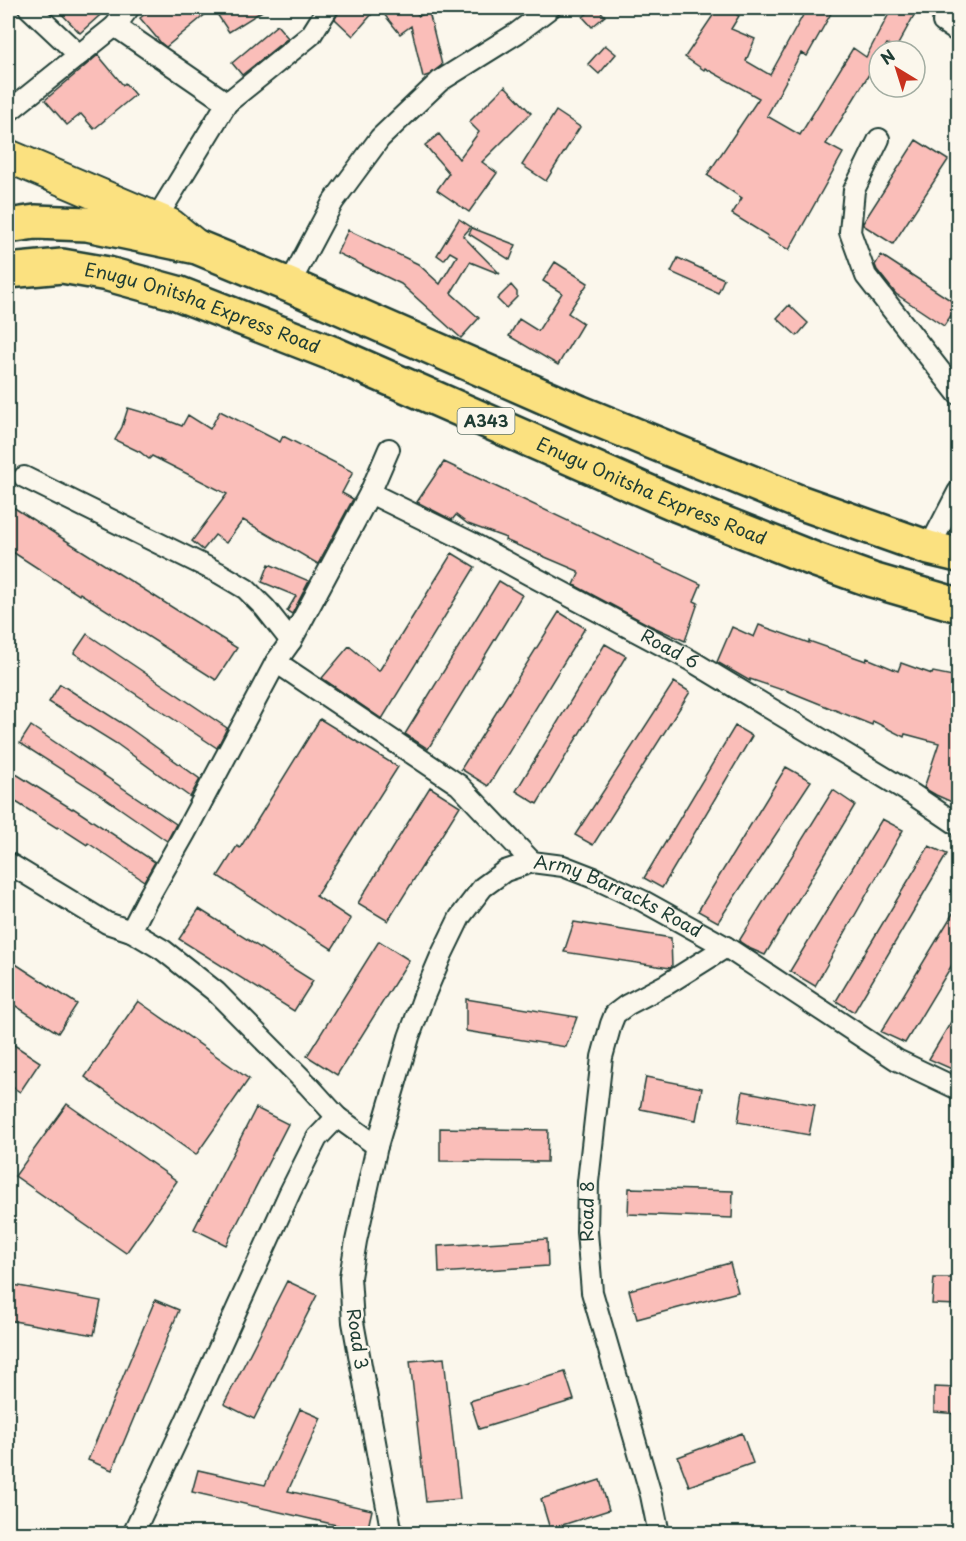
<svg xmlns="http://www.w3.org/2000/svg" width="966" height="1541" font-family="'Playpen Sans',sans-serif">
	<rect width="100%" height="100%" fill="#fbf7ec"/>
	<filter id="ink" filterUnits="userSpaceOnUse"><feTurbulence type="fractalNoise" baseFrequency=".0167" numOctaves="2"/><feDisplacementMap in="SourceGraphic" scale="12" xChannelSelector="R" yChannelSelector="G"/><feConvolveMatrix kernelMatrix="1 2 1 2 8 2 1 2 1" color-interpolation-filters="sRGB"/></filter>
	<g filter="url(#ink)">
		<path fill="#fabeb9" stroke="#1f3d34" stroke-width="1.5" d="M56,8h52l-28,25z
			M153,8h60l-47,39 -5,-4 -21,-25z
			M213,8h54l-38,24z
			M341,8h24l7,6 -19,22 -18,-17z
			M391,8h22l6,8 10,-4 13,53 -13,10 -6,2 -12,-51 -11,8 -17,-21z
			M594,8h3l8,8 -13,11 -9,-10z
			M718,8h8l13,8 -8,13 24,10 -9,22 24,14 37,-67h27l-27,48 -6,-3 -34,63 33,19 53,-87 13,9 26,-49h26l-22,40 -9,-4 -4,7h-4v7l-53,86 17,9 -54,97 -22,-12 1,-2 -36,-22 10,-16 -35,-23 52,-77 -54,-30 -1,2 -19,-13z
			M277,25l11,13 -46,37 -10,-12z
			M605,45l11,9 -17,20 -11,-10z
			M98,55l25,30 2,-2 10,12 -41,34 -13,-15 -14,11 -22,-25z
			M505,86l26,27 -49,49 15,11 -28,39 -32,-22 12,-17 -24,-28 14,-11 20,25 20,-27 -10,-10z
			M556,111l24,16 -34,54 -24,-16z
			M916,140l32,20 -55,84 -30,-19v-2z
			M459,219l12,8 -8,9 37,38 -30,-12 -19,31 28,25 -18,20 -60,-54 -64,-31 11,-23 70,34 22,20 17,-28 -7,-4 -6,8 -7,-5z
			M472,228l44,17 -6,15 -41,-26z
			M881,255l77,50 -14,21 -48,-32 -19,-24 -2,-5z
			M678,258l46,21 -6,14 -47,-21z
			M555,262l33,21 -20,30 15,10 -25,42 -49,-29 10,-17 19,12 24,-38 -19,-12z
			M511,285l6,7v5l-11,11 -9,-9z
			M789,305l19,18 -11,13 -20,-18z
			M128,408l17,5 1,-1 36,14 6,-11 22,14 10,-18 60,31 3,-6 70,36 -11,21 11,6 -35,65 -75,-44 -17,23 -11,-8 -12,15 -11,-9 35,-47 -75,-38 -3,3 -9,-7 -25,-12 7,-13z
			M444,462l257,122 -7,17 4,2 -13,38 -36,-16 -75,-40 5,-11 -1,-1v-2l-73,-31 1,-2 -38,-14 -12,-9 -4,5 -35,-18z
			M8,504l229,144 -21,32 -136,-87 -1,2 -71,-46z
			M452,553l23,14 -93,152 -60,-41 27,-32 30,25z
			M269,564l40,17 -17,33 -5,-3 9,-15 -34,-14z
			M499,581l23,14 -94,154 -23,-15z
			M559,612l26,16 -97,158 -27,-17z
			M759,625l50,18v-2l57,20 1,-3 31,13 3,-8 31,11 1,-2 25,5v110l-4,16 -18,-8 -12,-7 15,-45 -34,-9 -1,3 -31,-16 -1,4 -89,-36 -1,1 -32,-11v2l-33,-19 15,-35 22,10z
			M87,634l140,94 -10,20 -143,-95z
			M605,644l21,12 -89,148 -21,-13z
			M674,682l16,10 -97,153 -18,-10z
			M60,684l68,43 72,52 -10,18 -73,-53 -68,-42z
			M320,719l78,48 -82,129 35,23 -19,30 -114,-73 19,-30 3,2z
			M31,726l145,98 -9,17 -75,-52 -72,-46z
			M735,726l17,10 -90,152 -18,-10z
			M786,767l25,14 -93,141 -20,-11z
			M8,769l64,40 1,-1 82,54 -11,19 -56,-38 -1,2 -29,-19 -1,2 -49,-31z
			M430,787l30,19 -72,115 -30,-18z
			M833,790l22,15 -90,150 -14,-6 -12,-8z
			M882,819l21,11 -88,156 -25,-15z
			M929,846l18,8 -93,158 -18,-11z
			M958,905v50l-53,88 -24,-11z
			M199,909l114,72 -19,30 -115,-72z
			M574,922l97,16 1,29 -2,1 -106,-16z
			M379,941l30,19 -72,115 -30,-19z
			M8,959l69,45 -19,29 -50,-32z
			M466,999l111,18 -11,30 -100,-16z
			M138,1001l111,78 -53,76 -111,-78z
			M958,1010v52l-4,8 -25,-11z
			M8,1041l32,21 -20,30 -12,-8z
			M646,1077l56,11 -6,32 -56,-11z
			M743,1091l72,14 -6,30 -71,-13z
			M67,1104l110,77 -51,72 -111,-77z
			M256,1108l32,16 -62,121 -32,-16z
			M440,1128l108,2 -1,32 -107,-1z
			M629,1188l104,3 -1,27 -104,-4z
			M547,1239l1,27 -109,7 -1,-27z
			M730,1263l8,29 -101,27 -8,-29z
			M934,1278h24v27l-26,-1z
			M287,1281l30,14 -63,124 -30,-15z
			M8,1284l93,17 -7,34 -86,-15z
			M155,1300l24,10 -67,160 -24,-10z
			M444,1358l16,141 -34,3 -16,-141z
			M565,1372l9,28 -95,29 -9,-28z
			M934,1387l24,1v26l-24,-2z
			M300,1409l21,9 -33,73 84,19 -5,22 -175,-40 6,-22 67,15z
			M742,1433l11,30 -64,23 -11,-29z
			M600,1480l9,30 -59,19 -9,-30z"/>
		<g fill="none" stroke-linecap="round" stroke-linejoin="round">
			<g stroke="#1f3d34" stroke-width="24">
				<g id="street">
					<path d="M29,8l50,47"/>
					<path d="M943,22l15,10"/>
					<path d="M115,26l112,77"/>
					<path d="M8,112l107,-86 14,-18"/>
					<path d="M879,139l-25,51 -4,42 16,44 92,118"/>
					<path d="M156,219l71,-116 84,-68 17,-27"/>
					<path d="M289,285l44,-83 47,-64 60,-57 77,-48 33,-25"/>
					<path d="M24,477l195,96 27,16 19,19 26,33"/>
					<path id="s1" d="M370,493l102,50 58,32 160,85 222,134 46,31"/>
					<path d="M929,548l29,-56"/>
					<path d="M276,662l183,123 73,77"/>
					<path d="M8,863l99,60 24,8 32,19 53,42 92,93 29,32 40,29"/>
					<path d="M131,931l17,-33 37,-65 91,-171 15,-21 79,-148 19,-44"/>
					<path d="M133,1534l52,-111 105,-231 27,-54 20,-21"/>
					<path id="s2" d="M392,1534l-39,-212 -3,-45 6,-36 21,-95 32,-109 15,-41 17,-40 19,-39 23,-30 22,-16 27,-9 31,4 31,12 49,23 83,46 171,113 61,29"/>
					<path id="s3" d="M659,1534l-8,-39 -59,-203 -5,-60 1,-50 14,-125 9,-33 4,-10 12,-9 40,-21 59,-37"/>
				</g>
			</g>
			<g stroke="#1f3d34" stroke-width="36">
				<path id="primary" d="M8,156l162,69 27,22"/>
			</g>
			<g stroke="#1f3d34" stroke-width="38">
				<g id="highway">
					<path d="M8,226l27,-4 52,2 110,23 92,38 290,127 220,90 130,46 29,7"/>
					<path id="s4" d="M8,271l54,-5 46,8 69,19 157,61 344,151 138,55 56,20 86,25"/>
				</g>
			</g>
			<use href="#street" stroke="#fbf7ec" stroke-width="20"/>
			<use href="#primary" stroke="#fbe180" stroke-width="32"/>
			<use href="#highway" stroke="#fbe180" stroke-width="33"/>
		</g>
	</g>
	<g text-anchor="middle" stroke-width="5" stroke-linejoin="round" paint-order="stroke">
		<rect fill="#fbf7ec" stroke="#61756b" stroke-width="1.5" x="457.5" y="408" width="57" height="26" rx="4.5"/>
		<g font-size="16" font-weight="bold" fill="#1f3d34">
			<text x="486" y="427">A343</text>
		</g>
		<g font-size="18" fill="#1f3d34" stroke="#fbf7ec">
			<text dy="6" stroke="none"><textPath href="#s4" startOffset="201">Enugu Onitsha Express Road</textPath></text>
			<text dy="6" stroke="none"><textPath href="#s4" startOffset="687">Enugu Onitsha Express Road</textPath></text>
			<text dy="6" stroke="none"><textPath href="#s1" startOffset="338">Road 6</textPath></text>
			<text dy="6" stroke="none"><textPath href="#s2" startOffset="825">Army Barracks Road</textPath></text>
			<text dy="6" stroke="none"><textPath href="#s3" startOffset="332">Road 8</textPath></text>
			<text transform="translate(357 1339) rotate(82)" y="6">Road 3</text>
		</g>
	</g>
	<rect width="966" height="1541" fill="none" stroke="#fbf7ec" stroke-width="30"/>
	<rect x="15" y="15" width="936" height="1511" fill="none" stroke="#1f3d34" stroke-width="2" filter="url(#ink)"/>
	<g transform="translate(897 69) rotate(322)"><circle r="28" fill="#fbf7ec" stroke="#a3ada2" stroke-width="1.5"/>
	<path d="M0-4.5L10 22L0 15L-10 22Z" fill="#c8321e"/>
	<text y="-9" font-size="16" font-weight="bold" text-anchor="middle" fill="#1f3d34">N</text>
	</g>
</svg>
